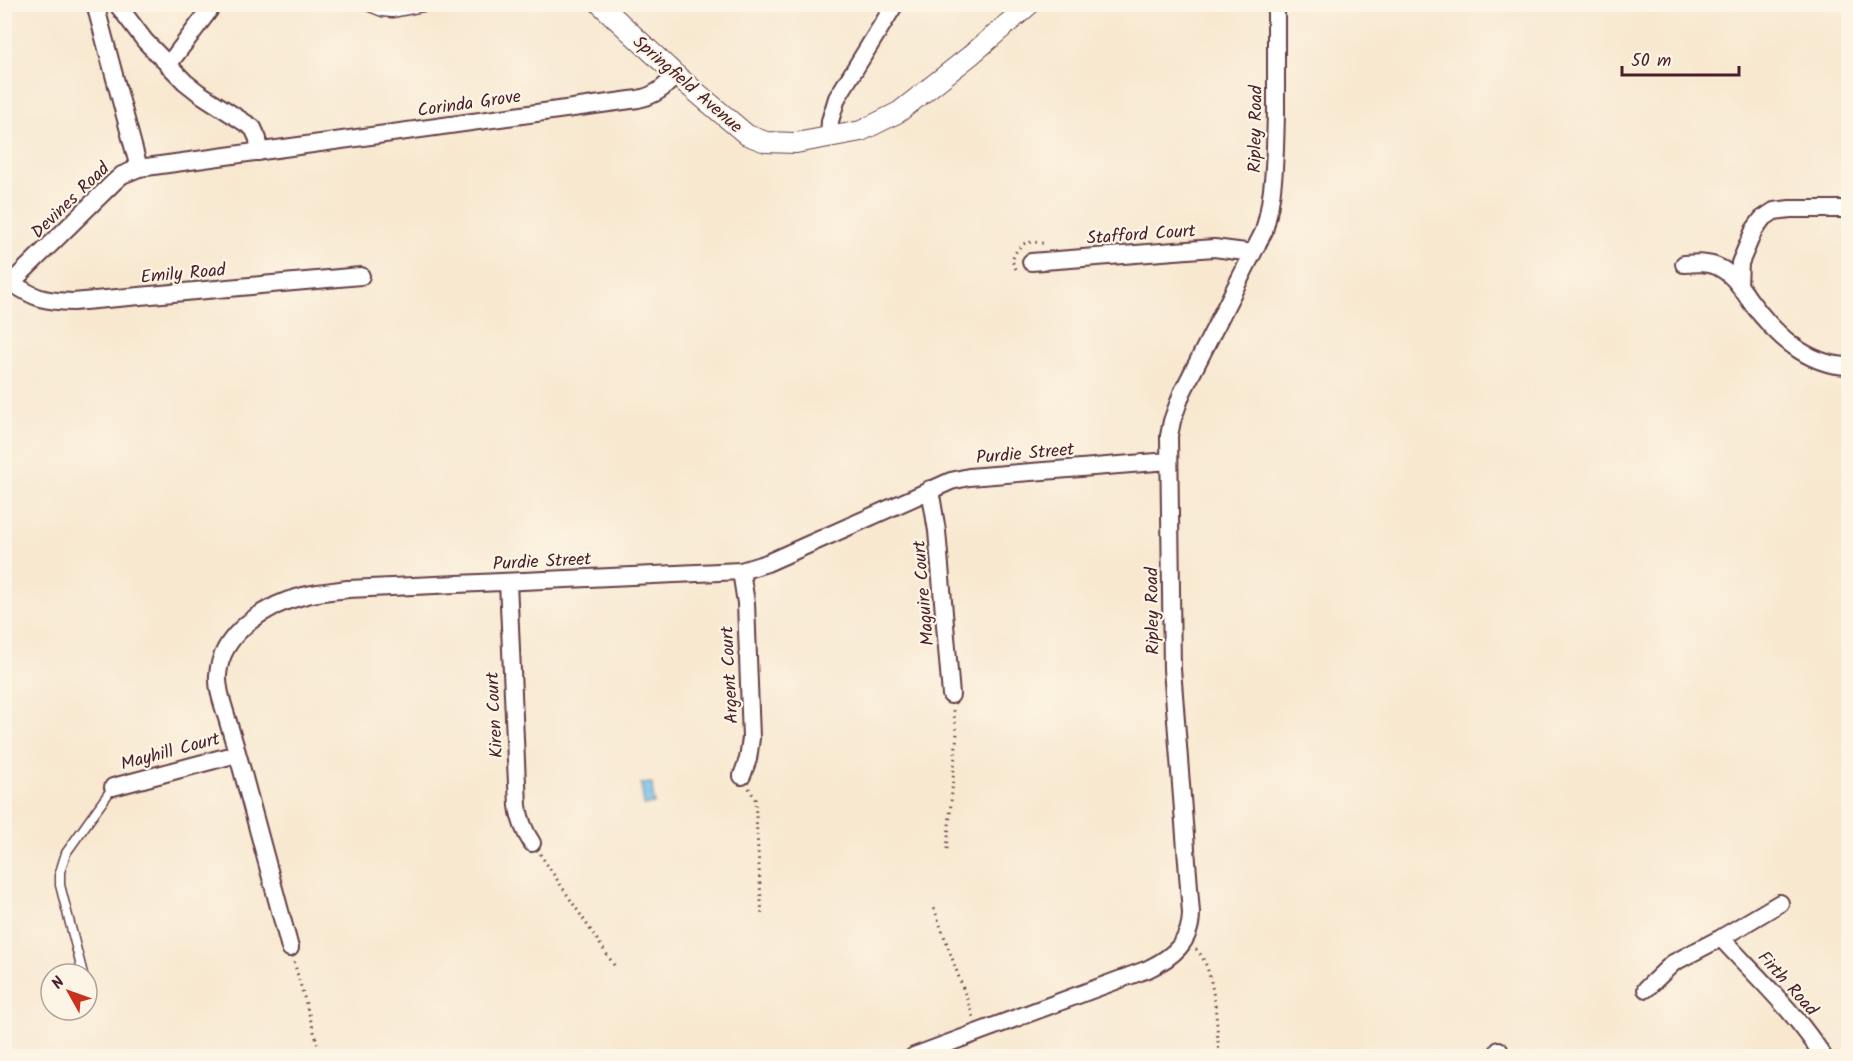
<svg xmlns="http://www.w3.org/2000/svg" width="1853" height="1061" font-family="Kalam,sans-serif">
	<rect width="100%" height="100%" fill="#fcf5e5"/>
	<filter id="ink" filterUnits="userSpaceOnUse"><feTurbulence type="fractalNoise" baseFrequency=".0167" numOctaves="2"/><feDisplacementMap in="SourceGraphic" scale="12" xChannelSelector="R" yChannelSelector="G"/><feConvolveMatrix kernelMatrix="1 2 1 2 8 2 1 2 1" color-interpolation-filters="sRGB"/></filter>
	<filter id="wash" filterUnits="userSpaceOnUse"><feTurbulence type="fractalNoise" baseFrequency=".008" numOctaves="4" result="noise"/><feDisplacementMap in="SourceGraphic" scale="24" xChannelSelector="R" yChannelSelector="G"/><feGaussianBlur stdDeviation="1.35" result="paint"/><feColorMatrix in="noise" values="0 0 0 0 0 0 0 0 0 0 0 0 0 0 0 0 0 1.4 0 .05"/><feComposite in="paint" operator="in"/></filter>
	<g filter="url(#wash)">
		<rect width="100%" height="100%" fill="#f8e8d0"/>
		<path fill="#6cbfe8" stroke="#5b6f8a" stroke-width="1.5" d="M652,783l2,21 -10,1 -3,-21z"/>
	</g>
	<g filter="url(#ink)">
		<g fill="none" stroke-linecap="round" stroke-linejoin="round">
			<g stroke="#643d44" stroke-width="11">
				<path id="service" d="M362,4l20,8 10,1 46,-9
					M83,974l-23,-89v-13l6,-19 47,-66"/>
			</g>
			<g stroke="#643d44" stroke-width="20">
				<path id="minor" d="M95,4l44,164
					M117,4l28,37 40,41 14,11 54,35 5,11 1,13
					M168,65l46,-61
					M829,138l1,-17 7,-23 58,-94
					M1031,262l183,-14 39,5
					M1684,264c12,-1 25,-2 36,4 14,7 23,23 31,34 24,32 55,63 97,64
					M12,283c24,16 32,18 61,19l288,-26
					M1739,285l1,-22 14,-33 8,-11 12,-8 16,-2h58
					M4,290l110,-108 8,-7 17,-7 499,-69c17,-3 27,-12 38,-24
					M930,489l7,42 14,164
					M741,571l5,32 5,135 -3,21 -6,17
					M508,582l10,224c2,15 6,25 14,37
					M113,787l124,-33
					M1721,938c35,38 75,75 102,118
					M290,948c-15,-54 -29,-109 -44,-163 -6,-23 -13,-47 -20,-70 -4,-13 -9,-27 -8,-40 3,-42 48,-70 85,-79 15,-4 30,-5 45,-7l393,-18 26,-8 184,-82 18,-4 200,-16
					M1646,989l27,-26 48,-25 59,-35
					M914,1056l234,-87c25,-12 43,-27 43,-56l-19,-244 -3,-233 3,-15 10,-28 82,-162c11,-39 11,-79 12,-119 0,-36 0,-72 0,-108
					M1497,1056l2,-6"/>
			</g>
			<g stroke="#643d44" stroke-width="22">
				<path id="tertiary" d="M600,4l76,71 71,60 19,7 30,1 65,-12 38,-19 72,-57 59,-51"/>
			</g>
			<path stroke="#643d44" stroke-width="3" stroke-dasharray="1.5 4.5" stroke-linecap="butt" d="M1016,269l-4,-8c7,-20 16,-21 34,-17
				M749,788l6,11 7,118
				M947,849l10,-116 -4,-23
				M540,854l76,114
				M934,908l40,111
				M1196,949c20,19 21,80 23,107
				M294,962l27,94
				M1837,1056l11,-5"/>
			<use href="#service" stroke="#fff" stroke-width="8"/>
			<use href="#minor" stroke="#fff" stroke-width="16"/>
			<use href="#tertiary" stroke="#fff" stroke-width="20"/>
		</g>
	</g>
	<g text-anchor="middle" stroke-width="4.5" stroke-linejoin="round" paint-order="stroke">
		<g font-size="18" fill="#4a1f2b" stroke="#fcf5e5">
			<text transform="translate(688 84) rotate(41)" y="6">Springfield Avenue</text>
			<text transform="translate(469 103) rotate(-8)" y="6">Corinda Grove</text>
			<text transform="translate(1255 129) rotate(-89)" y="6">Ripley Road</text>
			<text transform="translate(70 200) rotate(-44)" y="6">Devines Road</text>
			<text transform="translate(1141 234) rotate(-4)" y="6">Stafford Court</text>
			<text transform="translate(183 273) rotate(-5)" y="6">Emily Road</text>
			<text transform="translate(1025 453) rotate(-5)" y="6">Purdie Street</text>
			<text transform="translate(542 561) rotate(-3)" y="6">Purdie Street</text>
			<text transform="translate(923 593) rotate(-95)" y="6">Maguire Court</text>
			<text transform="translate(1152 611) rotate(-91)" y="6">Ripley Road</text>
			<text transform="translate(729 675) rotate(-93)" y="6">Argent Court</text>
			<text transform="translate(494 715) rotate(-93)" y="6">Kiren Court</text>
			<text transform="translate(170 751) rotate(-15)" y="6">Mayhill Court</text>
			<text transform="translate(1788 983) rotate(48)" y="6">Firth Road</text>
		</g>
	</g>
	<rect width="1853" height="1061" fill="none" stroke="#fcf5e5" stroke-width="24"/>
	<g transform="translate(69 992) rotate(310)"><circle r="28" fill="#fcf5e5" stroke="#b59f9b" stroke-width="1.5"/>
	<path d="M0-4.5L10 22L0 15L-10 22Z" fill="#c8321e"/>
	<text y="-9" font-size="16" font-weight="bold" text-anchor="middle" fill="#4a1f2b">N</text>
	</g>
	<path d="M1622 66v9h117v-9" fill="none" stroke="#4a1f2b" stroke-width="3"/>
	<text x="1631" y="66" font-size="18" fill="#4a1f2b" stroke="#fcf5e5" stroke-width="4.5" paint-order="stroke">50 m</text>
</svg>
